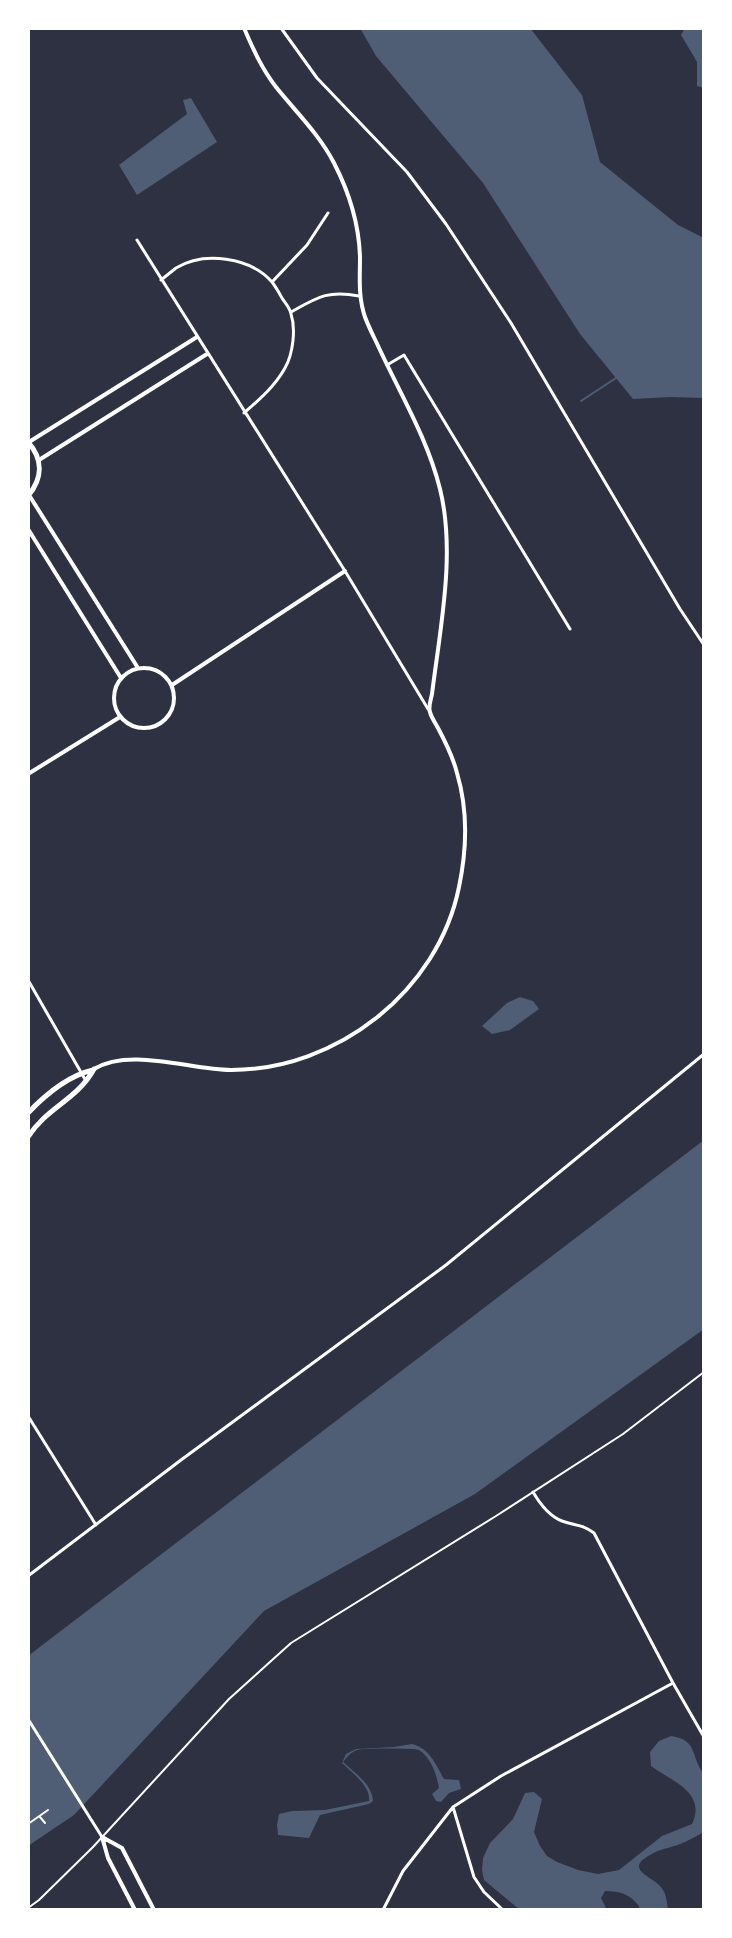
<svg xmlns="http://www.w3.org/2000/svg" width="732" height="1938" font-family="'Exo 2',sans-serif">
	<rect width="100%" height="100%" fill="#2d3142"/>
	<path fill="#4f5d75" d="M360,28h170l52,67 18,67 78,63 26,13v160l-34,-1 -37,2 -53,-65 -97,-151 -107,-127z
		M685,28h19v60l-7,-2v-24l-16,-27z
		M191,98l26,44 -80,53 -18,-30 68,-51 -4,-14z
		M520,997l13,4 6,8 -29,21 -18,4 -10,-8 25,-23z
		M704,1140v189l-229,165 -211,117 -190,204 -46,31v-190z
		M671,1736c28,4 19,21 33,38v58c-8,4 -16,9 -24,12 -10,4 -21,5 -30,11 -26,14 1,21 10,31 6,6 7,15 8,24h-29v-4c-9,-12 -20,-15 -34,-15l-4,7 6,12h-87l-36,-30 -2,-10 1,-12 7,-15 23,-24 12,-26 9,-1 8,7 -8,33 6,14 7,10 10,6 21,8 20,4 21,-4 43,-34 30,-12c15,-32 -21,-43 -41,-58l-1,-14 9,-11z
		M412,1744c18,5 23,19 32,35l15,1 2,9 -12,4 -8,9 -5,-1 -4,-7 7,-6c-2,-12 -8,-31 -20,-38 -4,-2 -56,-2 -62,0 -6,2 -11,8 -14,12 12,11 29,22 30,39l-4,3 -49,11 -11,23 -31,-3 -1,-10 2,-11 13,-3 33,-1 44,-9c2,-15 -17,-28 -27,-38l4,-9 10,-5 38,-2z"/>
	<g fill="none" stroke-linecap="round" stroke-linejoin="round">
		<path stroke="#4f5d75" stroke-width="2" d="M581,401l35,-23"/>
		<path stroke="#fff" stroke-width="2" d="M40,1817l5,6
			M28,1824l20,-14"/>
		<path stroke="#fff" stroke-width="2" d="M28,1908l11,-8 54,-53 136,-148 62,-56 205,-127 127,-82 81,-62"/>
		<path stroke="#fff" stroke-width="3" d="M28,1719l74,118"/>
		<path stroke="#fff" stroke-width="3" d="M281,28l36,50 90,94 39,52 65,99 169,286 24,36
			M137,240l208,331 83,138
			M161,280c5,-4 10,-8 15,-12 28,-17 74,-11 96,14 4,5 7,11 10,16 3,5 8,10 9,16 5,15 2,40 -6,54 -10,18 -25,31 -41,45
			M273,281l34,-36 21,-32
			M291,312c27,-15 37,-22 68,-16
			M387,365l17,-10 166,274
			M28,980l58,101
			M28,1416l68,109
			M533,1492c7,12 16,24 29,29 14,5 20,3 32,12l79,150
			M28,1576l153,-116 265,-195 258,-211
			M453,1807l21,70 10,15 19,18
			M383,1910l20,-39 50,-64 48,-31 172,-93 31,54"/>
		<path stroke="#fff" stroke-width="4" d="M29,442l168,-105
			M39,460l168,-106
			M29,495l109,173
			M28,529l93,149
			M114 698a30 30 0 1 1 60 0a30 30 0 1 1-60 0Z
			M172,685l173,-114
			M28,774l92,-57
			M94,1069c36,-22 97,1 137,1 106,0 207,-79 228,-183 8,-38 9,-77 -2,-114 -4,-16 -11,-30 -19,-45 -2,-4 -7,-11 -8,-16 -2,-5 1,-13 2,-18 8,-65 24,-141 8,-205 -12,-49 -39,-94 -60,-139 -5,-11 -11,-22 -15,-33 -7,-20 -5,-40 -5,-60 -1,-32 -11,-65 -26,-94 -15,-29 -38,-51 -58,-76 -14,-18 -23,-38 -32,-59
			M102,1837l20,11 32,62
			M102,1837l6,21 27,52"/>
		<path stroke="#fff" stroke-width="5" d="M28,442c15,17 15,36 0,54
			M28,1113c18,-19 39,-37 65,-43
			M28,1137c19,-30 49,-37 66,-68"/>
	</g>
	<rect width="732" height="1938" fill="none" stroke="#ffffff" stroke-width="60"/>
</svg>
